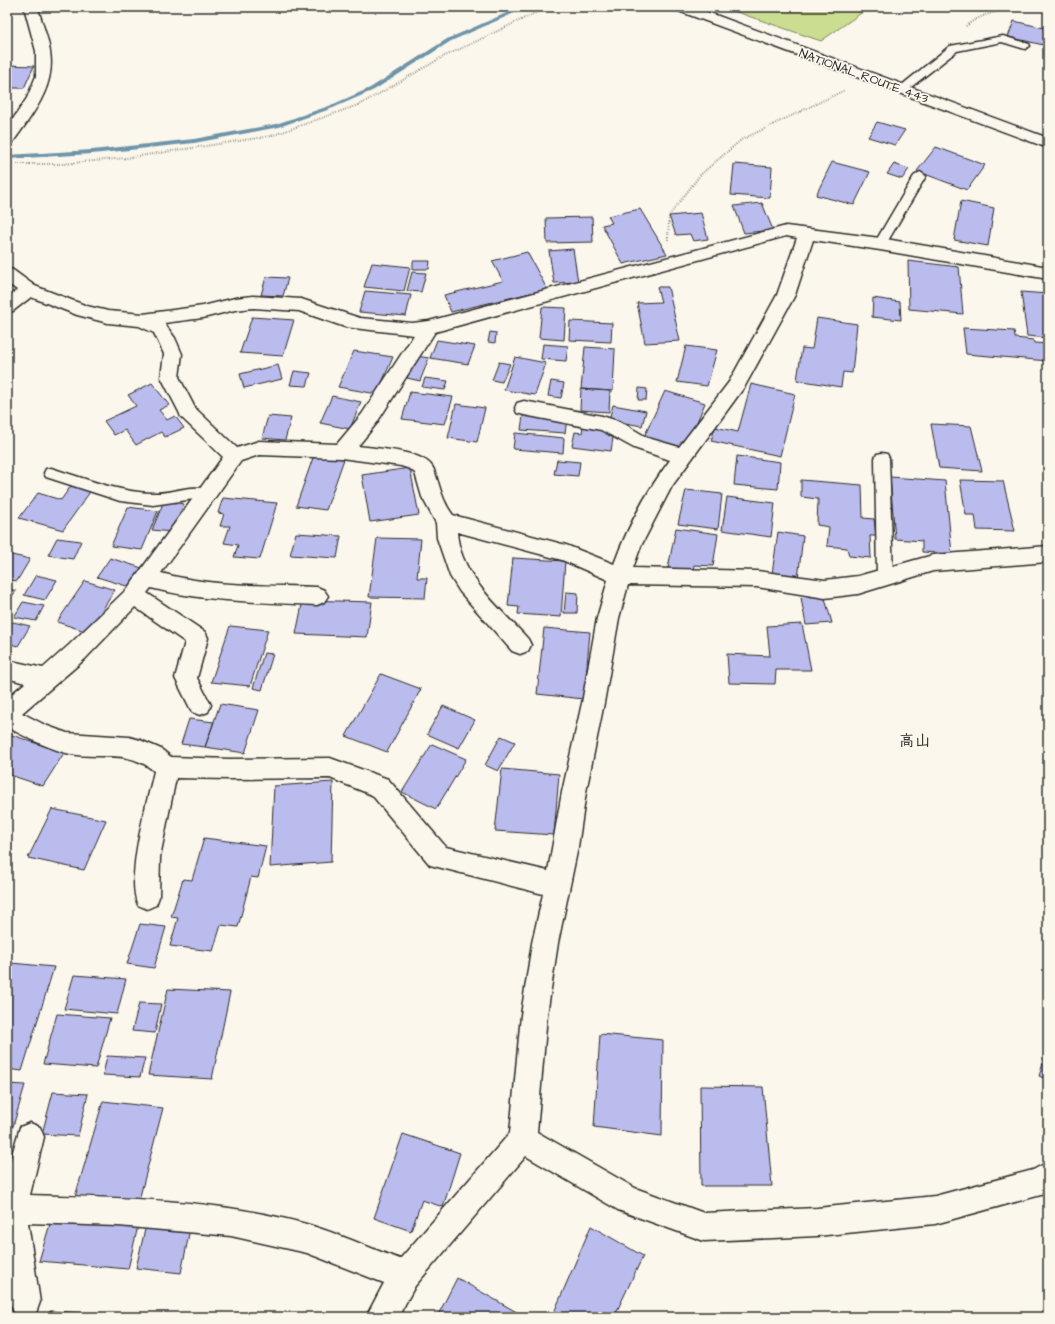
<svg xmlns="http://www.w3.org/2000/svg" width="1055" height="1324" font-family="'Architects Daughter','Klee One',sans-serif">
	<rect width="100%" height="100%" fill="#fbf7ec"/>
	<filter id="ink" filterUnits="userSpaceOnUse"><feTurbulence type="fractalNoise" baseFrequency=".025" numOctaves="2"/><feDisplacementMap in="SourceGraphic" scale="8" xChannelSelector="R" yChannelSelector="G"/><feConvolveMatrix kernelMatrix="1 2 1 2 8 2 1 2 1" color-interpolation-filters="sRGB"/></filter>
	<g filter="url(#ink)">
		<path fill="#cbdd91" stroke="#7b845e" d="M722,7h148l-49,34z"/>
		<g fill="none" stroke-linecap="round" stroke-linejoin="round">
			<path fill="#6e94a9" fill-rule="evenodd" d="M520,7h8l-77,34 -77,49 -41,18 -54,19 -85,16 -102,11 -85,5v-4l85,-5 102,-11 82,-15 53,-18 41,-18 77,-49z"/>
		</g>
		<path fill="#bbbcee" stroke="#2b2b2b" d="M1014,21l34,8v17l-40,-9z
			M7,65l27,1 -10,22h-17z
			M877,122l28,8 -10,15 -27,-8z
			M936,147l49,18 -18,25 -50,-19z
			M832,162l38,10 -16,33 -38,-10z
			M734,164l38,3 -2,31 -39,-3z
			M894,164l15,5 -7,10 -15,-5z
			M961,201l33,7 -6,38 -34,-6z
			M762,203l11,27 -29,3 -10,-27z
			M640,209l27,45 -44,10 -21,-39 10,-2 -4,-7z
			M701,213l7,26 -15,2 -3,-7 -14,1 -7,-19z
			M592,217l1,25 -46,1 -1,-25z
			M573,249l5,33 -24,1 -5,-32z
			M527,252l20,37 -96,23 -7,-17 59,-14 -11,-20z
			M413,261h17l-1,8h-16z
			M908,261l51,6 4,47 -54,-5z
			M372,263l38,4 -6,24 -40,-4z
			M412,272l14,1 -5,19 -14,-1z
			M266,277l22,1 -5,18 -22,-1z
			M657,287h11l12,54 -35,2 -8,-40 24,-1z
			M365,291l46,4 -5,21 -47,-4z
			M1021,292l27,2v44l-21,-2z
			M873,298l27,4 1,18 -29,-3z
			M542,307l24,1 -2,32 -25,-2z
			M252,317l42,3 -11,36 -43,-3z
			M817,318l40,6 -5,49 -9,-1 -2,15 -44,-7 5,-32 10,1z
			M570,321l42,2 -1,19 -42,-2z
			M963,328l51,3 1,7 18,2 1,3 14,1v17l-82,-7z
			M490,332l6,1 -1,10 -7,-1z
			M437,340l38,6 -7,18 -38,-6z
			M543,344l25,2 -2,15 -25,-2z
			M686,346l31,4 -10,36 -30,-4z
			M585,347l30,2 -2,42 -32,-2z
			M354,351l39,6 -16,37 -39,-7z
			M416,356l13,2 -9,23 -13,-3z
			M515,357l31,6 -11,32 -31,-5z
			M499,362l11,2 -8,18 -10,-2z
			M278,365l4,14 -38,9 -4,-14z
			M294,371l17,2 -4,13 -17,-1z
			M425,378l23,3 -3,9 -23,-3z
			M551,381l13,2 -3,15 -13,-2z
			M152,383l17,22 -10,5 8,10 8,-4 9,12 -19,9 -4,-5 -25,13 -11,-15 -11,5 -10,-14 32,-15 -8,-11z
			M751,384l44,10 -15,62 -69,-15 4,-14 23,5z
			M639,388l8,1 -1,11h-8z
			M581,389l29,2 -1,21 -29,-2z
			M665,391l40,12 -19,45 -42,-11z
			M410,392l43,5 -8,27 -43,-5z
			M332,396l29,6 -11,27 -30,-6z
			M456,404l29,4 -8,34 -29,-4z
			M613,405l33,6 -4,15 -33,-6z
			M523,415l44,4 -2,14 -44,-3z
			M268,416l23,2 -6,22 -23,-2z
			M931,424l40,2 11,45 -43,-3z
			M583,427l31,4 -3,20 -39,-5 3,-14 7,1z
			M515,433l49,5 -1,15 -50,-4z
			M314,455l30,4 -18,51 -30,-4z
			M737,456l43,6 -2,27 -44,-4z
			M557,460l23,2 -2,14 -24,-2z
			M410,468l9,47 -49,7 -8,-47z
			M890,477l55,4 7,73 -30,-2v-11l-27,-2z
			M801,480l61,5 1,33 11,1 2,17h-6l1,22 -22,-2 -2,-8 -20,-2 2,-19 -12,-2 1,-26 -17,-2z
			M960,480l43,1 12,50 -38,-1 -2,-15h-9z
			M73,483l19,6 -29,41 -44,-12 19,-25 23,7z
			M686,490l36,4 -4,35 -40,-5z
			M727,497l48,6 -4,34 -49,-7z
			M223,498l54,5 -17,56 -26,-2 4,-12 -14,-2 6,-17h-10l4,-12 -6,-1z
			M164,501l20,3 -12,28 -20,-2z
			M128,507l30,4 -16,39 -31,-4z
			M676,528l42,6 -5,32 -19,-1 -1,6 -25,-3z
			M778,532l25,4 -5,43 -26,-5z
			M296,533l45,3 -4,22 -47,-3z
			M57,538l24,3 -8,18 -25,-4z
			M377,538l44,1 -4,39h10l-2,20 -56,-1z
			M7,554l23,5 -13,22 -10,-2z
			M110,558l32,10 -12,19 -33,-10z
			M513,558l52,3 -4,56 -43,-3 1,-7 -11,-1z
			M36,575l21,5 -12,20 -21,-5z
			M85,581l30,9 -27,42 -31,-10z
			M7,588l9,3 -9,12z
			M566,592l12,1 -1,20h-13z
			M824,595l8,28 -26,2 -5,-27z
			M303,600l69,2 -5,35 -71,-3z
			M23,602l21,4 -8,15 -22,-4z
			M13,622l17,4 -12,20 -11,-3v-13z
			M802,624l9,46h-35l-1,14 -46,-1 -2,-29 43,2 -3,-30z
			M230,626l38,4 -18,56 -39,-4z
			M544,628l46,4 -6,67 -47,-5z
			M264,653l9,1 -11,36 -9,-2z
			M381,674l40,15 -34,63 -41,-16z
			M220,704l39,6 -14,43 -40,-6z
			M443,706l32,14 -16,28 -32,-14z
			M189,719l25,3 -9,25 -24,-3z
			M12,735l52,18 -21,33 -36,-12v-32z
			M501,736l14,6 -17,29 -13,-6z
			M432,744l34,15 -30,50 -34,-17z
			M502,769l57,5 -5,61 -59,-4z
			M333,782l-2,80 -61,5 4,-81z
			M52,809l54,11 -22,50 -56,-12z
			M204,838l62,8 -8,32 -7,-1 -13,50 -17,-2 -8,26 -43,-5 8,-28 -7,-1 12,-38 9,1z
			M140,924l26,3 -12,41 -27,-4z
			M11,963l43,4 -32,104 -15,-2v-95z
			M74,975l52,4 -9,35 -53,-5z
			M168,989l62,3 -18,87 -64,-4z
			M139,1003l22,1 -6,29 -23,-2z
			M57,1014l53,4 -14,50 -53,-4z
			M600,1034l63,6 -1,96 -68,-9z
			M1048,1048v32l-9,-4z
			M107,1056l38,2 -5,19 -37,-2z
			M7,1084l18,1 -18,62z
			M700,1086l63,1 9,99h-71z
			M53,1092l35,2 -10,42 -36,-2z
			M103,1101l60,7 -25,96 -63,-7z
			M403,1134l57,19 -17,54 -21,-7 -11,31 -37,-13z
			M52,1217l86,9 -10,43 -89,-8z
			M146,1225l44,4 -9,44 -45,-5z
			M591,1226l52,30 -29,61h-62z
			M457,1278l63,36 -1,3h-82z
			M50,1311l50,3 -1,3h-51z"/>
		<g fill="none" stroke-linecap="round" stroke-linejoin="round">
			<g stroke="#2b2b2b" stroke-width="3">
				<path id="service" d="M1003,36l26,8 1,2 -5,3 -23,-7 -45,9 -51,40 -4,1 -5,-3 53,-43z
					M920,172l6,4 -40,68 -6,4 -4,-1 -2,-3 40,-68z
					M882,453l5,1 2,4 4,119 -3,4 -5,2 -5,-2 -3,-4 -2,-119 2,-4z
					M51,468c33,10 66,24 101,25 21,1 39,-10 60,-3l2,4 -2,4 -5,2 -6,-2 -48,7 -33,-4 -74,-24 -2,-4 2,-4z"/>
			</g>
			<g stroke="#2b2b2b" stroke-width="3">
				<path id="minor" d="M24,7h14c3,15 10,29 12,45 6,35 -18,63 -37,90l-6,2v-16l20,-30 9,-22v-25z
					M786,226l94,12 168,29v12l-168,-29 -67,-10 -18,55 -50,91 -73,100 -31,60 -8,22 124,3 68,9 33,-4 75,-21 115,-9v16l-115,9 -75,23 -33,4 -68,-11 -129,-2 -9,33 -15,85 -18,89 -8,55 -20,96 -11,72 -10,117 98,56 69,25 113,-5 118,-12 98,-26 15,-8v31l-113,31 -118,12 -113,5 -86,-31 -92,-54 -111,130 -17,31h-32l18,-34 -77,-30 -76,-17 -113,-10 -90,-3 12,79 -4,11 -11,4 -11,-4 -4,-11 -3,-24v-106l13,-45 10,-4 10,4 4,10 -14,58c92,3 187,4 276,29 32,9 63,24 94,35l110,-126 11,-118 11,-72 11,-49 -113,-29 -58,-70 -42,-17 -101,1 -53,-1 -16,79 -1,40 -3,8 -9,4 -9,-4c-13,-29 9,-101 16,-134 -28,-24 -57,-10 -88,-18 -21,-6 -40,-16 -59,-26v-29l18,-15 -18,-5v-18l36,8 26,-23 58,-56 96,-132 -42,-40 -2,-5 -18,-35 3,-23 -10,-21 -15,-7 -31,-3 -31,-8 -46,-18 -18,14 -6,2v-15l10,-8 -10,-7v-15l6,2 22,16 52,20 21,5 35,3 60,-8 32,-8 18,-2 48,3 59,19 52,5 17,-2zM786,236l11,2 -20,57 -48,87 -50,65 -31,-9 -27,-16 -19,-6 -78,-15 -7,2 -2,5 2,5 7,2 77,15 33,18 36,12c-23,31 -43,68 -56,104l-48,-19 -113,-30c-11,-14 -13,-29 -19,-45 -7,-20 -57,-21 -76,-24l18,-22 59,-92zM253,308l46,3 46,16 69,8 -52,79 -25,30 -78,-3 -22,7 -42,-40 -16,-31 3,-23 -7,-16 -11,-15 39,-5 32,-8zM259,455l82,3 60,8 9,3 5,4 7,24 14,26 1,15 13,38 10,16 52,59 8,3 8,-3 3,-6 -3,-6c-28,-31 -68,-63 -71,-107l105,28 46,20 -11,38 -15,85 -20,89 -14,79 -102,-24 -58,-68 -58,-21 -101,1 -58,-2 -10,-8 -21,-9 -11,-3 -62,-4 -22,-8 -23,-12 63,-54 50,-52 50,35 -10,36 17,34 8,3 8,-3 3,-7 -14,-27 11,-40 -3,-6 -58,-39 4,-5c54,14 111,14 166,17l7,-3 4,-6 -4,-6 -7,-3c-51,-2 -106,0 -156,-14l80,-112z"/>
			</g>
			<g stroke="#2b2b2b" stroke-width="3">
				<path id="trunk" d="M674,7h20l354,131v10l-372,-138z"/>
			</g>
			<path stroke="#2b2b2b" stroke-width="2" stroke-dasharray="0.5 2" stroke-linecap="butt" d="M966,26c20,-16 43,-16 67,-19
				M7,164h54l65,-6 145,-22 90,-32 80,-46 107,-51
				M668,240l1,-24 31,-41 41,-35 104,-50"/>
			<use href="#service" fill="#fbf7ec" fill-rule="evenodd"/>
			<use href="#minor" fill="#fbf7ec" fill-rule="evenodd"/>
			<use href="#trunk" fill="#fbf7ec" fill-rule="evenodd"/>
		</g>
	</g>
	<g text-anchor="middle" stroke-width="3.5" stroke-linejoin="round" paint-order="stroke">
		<g font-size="13" fill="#2b2b2b" stroke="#fbf7ec">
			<text transform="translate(864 75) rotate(20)" y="5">NATIONAL ROUTE 443</text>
		</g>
		<g font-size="16" font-weight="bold" fill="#2b2b2b" stroke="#fbf7ec">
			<text x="915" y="746">高山</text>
		</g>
	</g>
	<rect width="1055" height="1324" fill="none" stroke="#fbf7ec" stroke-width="24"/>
	<rect x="12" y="12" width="1031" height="1300" fill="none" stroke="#2b2b2b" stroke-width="1.5" filter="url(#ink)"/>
</svg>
